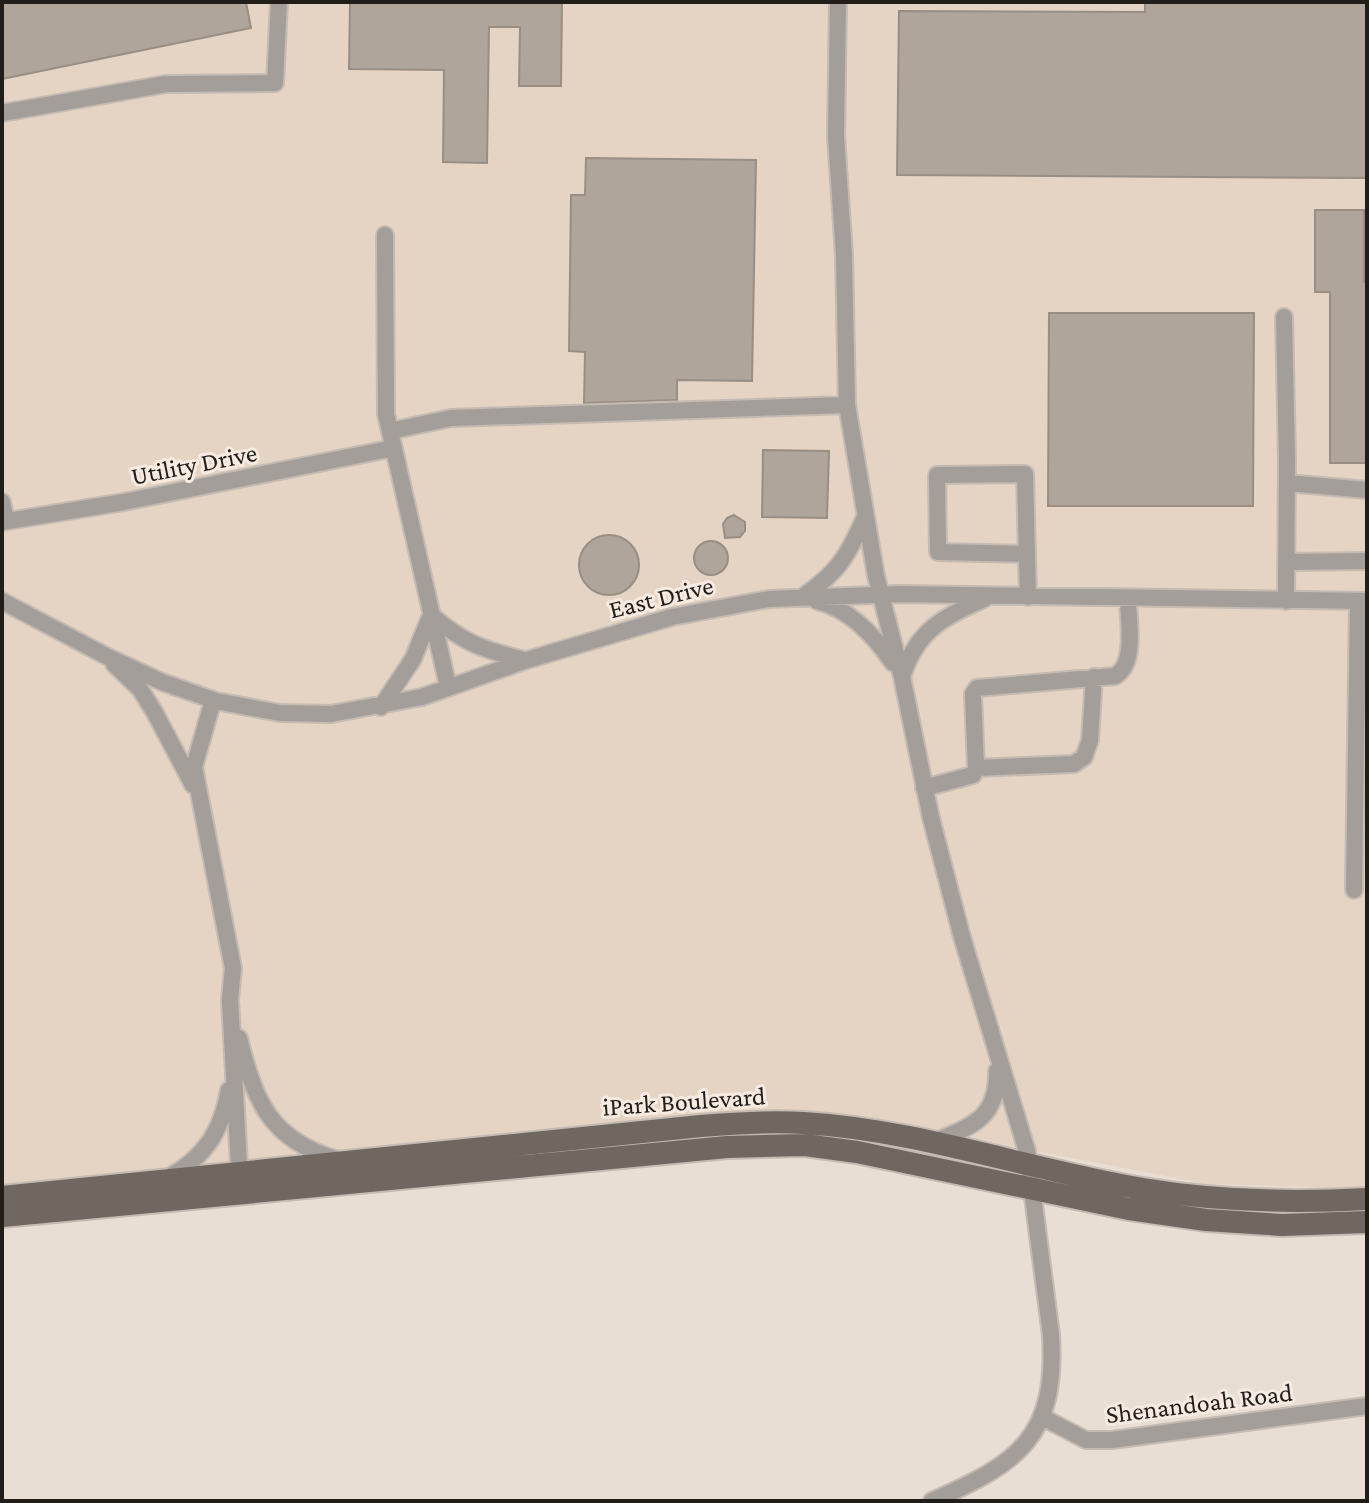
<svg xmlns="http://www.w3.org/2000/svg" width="1369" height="1503" font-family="'Crimson Pro',serif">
	<rect width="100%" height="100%" fill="#e9ded4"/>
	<path fill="#e5d4c4" d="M2,2h1365v1184l-20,2 -140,-4 -281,-54 -121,-18h-81l-722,72z"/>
	<path fill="#afa59b" stroke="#988e84" stroke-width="2" d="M2,2h244l5,26 -249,51z
		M350,2h212l-1,84h-42l1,-59h-31l-2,136 -44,-1 1,-92 -95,-1z
		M1145,2h222v176l-470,-3 2,-164 246,1z
		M586,158l170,2 -4,221 -75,-1v20l-93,3 1,-51 -16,-1 2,-156h14z
		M1315,210h49v72h3v181h-37v-171h-15z
		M1049,313h205l-1,193h-205z
		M763,450l66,1 -2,67 -65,-1z
		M734,515l11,7v9l-5,6 -15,1 -2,-14 4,-6z
		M579 565a30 30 0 1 1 60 0a30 30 0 1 1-60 0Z
		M694 558a17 17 0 1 1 34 0a17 17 0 1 1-34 0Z"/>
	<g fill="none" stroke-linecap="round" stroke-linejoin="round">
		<g stroke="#c5bbb2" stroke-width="20">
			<path id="minor" d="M838,2l-2,134 8,119 3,150 29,171 26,101 29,141 31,119 65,214 24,184c6,102 -32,128 -119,166
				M2,113l164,-29 109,-1 4,-81
				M385,235l1,179 62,272
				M1284,317l3,143 -1,141
				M390,431l61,-13 396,-13
				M1287,483l80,7
				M2,502l4,19
				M2,522l122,-20 270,-54
				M1027,554l-89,-2 -1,-77 88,-1 3,123
				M1286,562l81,-1
				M804,596c35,-25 43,-39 61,-79
				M2,601l106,56 54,25 54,19 64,12 51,1 91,-17 105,-37 145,-43 97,-18 130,-5 468,7
				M817,601c33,8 57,34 76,62
				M114,664l26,25 15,24 38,72
				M902,677c14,-45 40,-60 82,-78
				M213,700l-19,67 39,201 -3,32 10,184
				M381,707l32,-48 18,-44c34,29 51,34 93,45
				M976,768l98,-4 10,-7 6,-17 4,-63
				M924,788l49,-13 3,-7 -3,-74 4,-6 138,-12c22,-13 13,-55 13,-77
				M1354,890l4,-289
				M239,1038c16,64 31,102 99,122
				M934,1142c38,-16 64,-24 63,-71
				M168,1178c38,-22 53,-46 61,-88
				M1042,1417l44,23h26l255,-34"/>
		</g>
		<g stroke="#c5bbb2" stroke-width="26">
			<path id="major" d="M2,1197l699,-71c35,-3 69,-5 103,-3 115,7 226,47 339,66 73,12 150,14 224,10
				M2,1216l725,-69 78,-2 52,7 272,57 77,11 76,5 85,-3"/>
		</g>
		<use href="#minor" stroke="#a39e9a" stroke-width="16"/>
		<use href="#major" stroke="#706860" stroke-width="22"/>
	</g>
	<g text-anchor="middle" stroke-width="6" stroke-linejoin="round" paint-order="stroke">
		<g font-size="26" fill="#211d19" stroke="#f7ebe1">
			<text transform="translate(194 464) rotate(-11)" y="9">Utility Drive</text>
			<text transform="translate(661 597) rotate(-14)" y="9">East Drive</text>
			<text transform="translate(684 1101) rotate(-4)" y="9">iPark Boulevard</text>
			<text transform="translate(1199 1403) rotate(-7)" y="9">Shenandoah Road</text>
		</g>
	</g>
	<rect width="1369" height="1503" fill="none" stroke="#211d19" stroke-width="8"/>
</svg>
